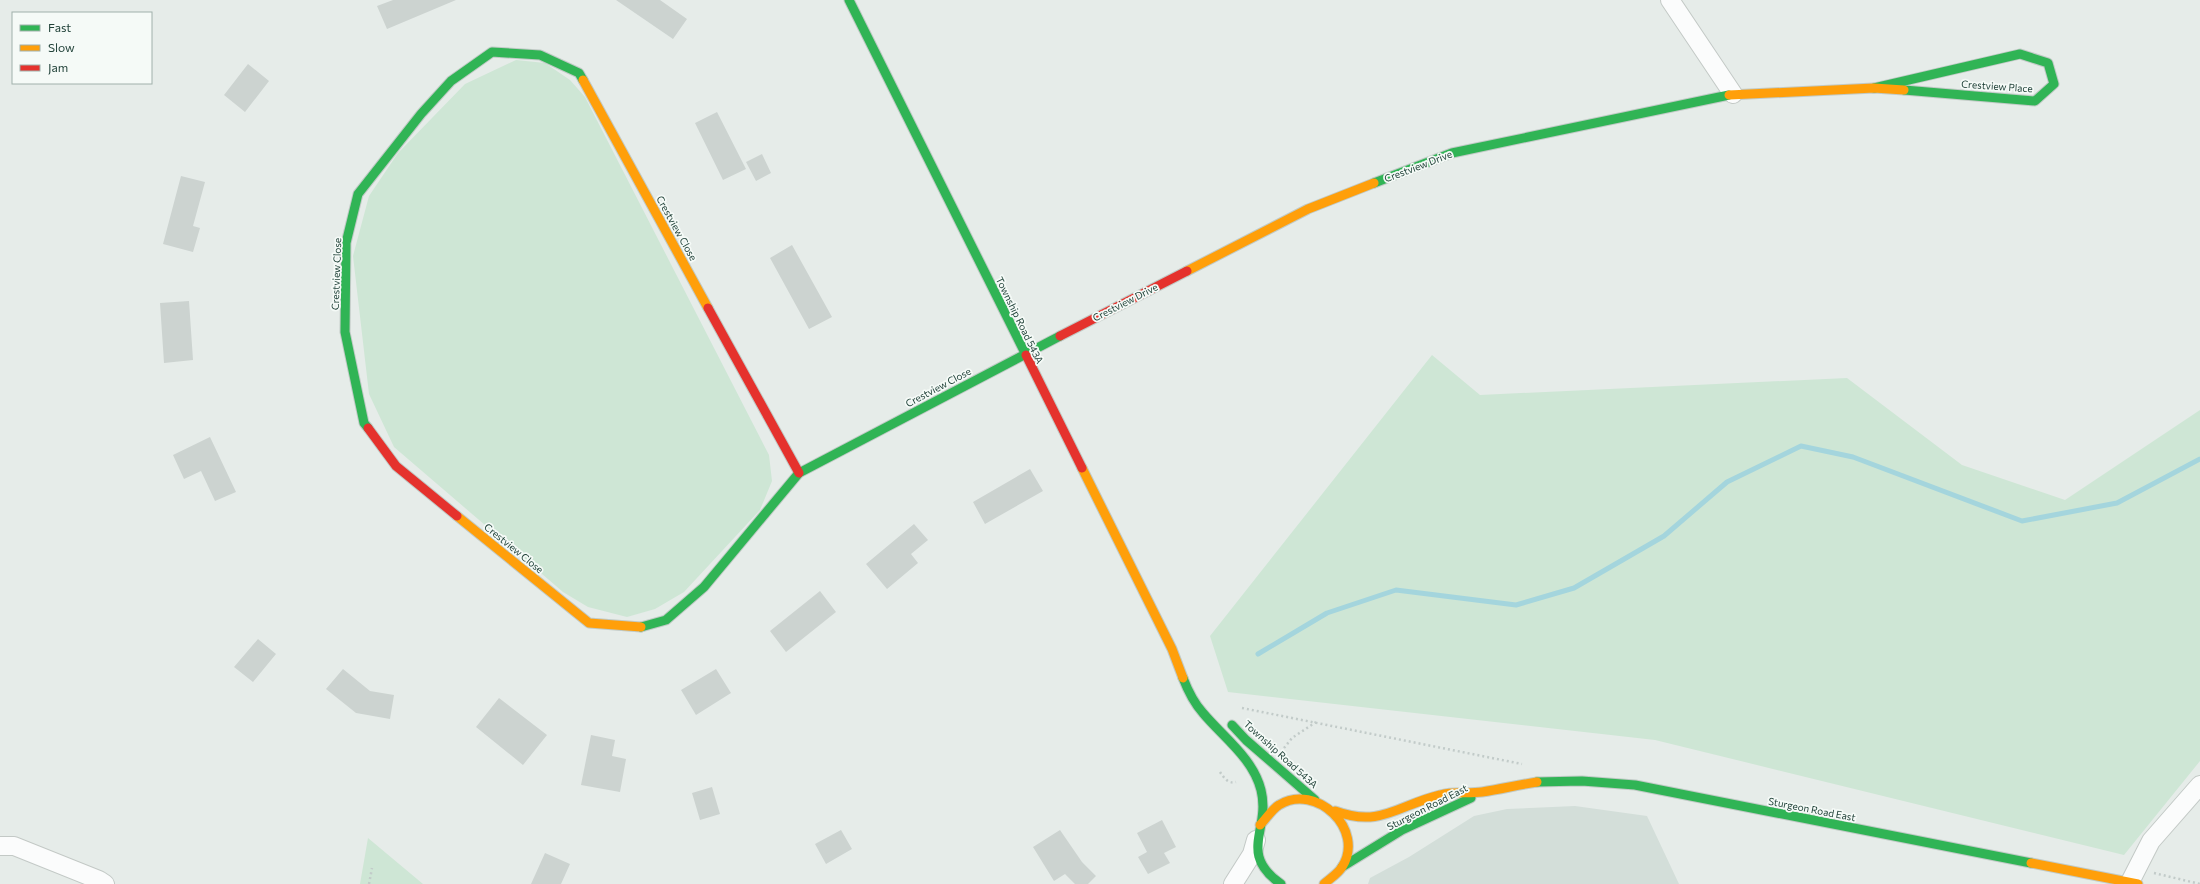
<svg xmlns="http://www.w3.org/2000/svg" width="2200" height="884" font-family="Commissioner,sans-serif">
	<rect width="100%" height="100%" fill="#e6ece9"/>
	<path fill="#d3ded9" d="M1575,806l72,10 32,68h-311l2,-6 39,-21 65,-41 33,-7z"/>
	<path fill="#cee6d5" d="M516,60l29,3 25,17 15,17 184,358 3,26 -12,29 -76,82 -29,17 -28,8 -39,-10 -25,-15 -169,-145 -25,-53 -16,-138 16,-60 29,-43 67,-69z
		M1432,355l48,40 367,-17 115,87 103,35 135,-90v351l-76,94 -469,-115 -427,-48 -18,-56z
		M368,838l55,46h-63z"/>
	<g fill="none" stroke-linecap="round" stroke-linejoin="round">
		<path stroke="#a4d5dd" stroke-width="5" d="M1258,654l69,-41 69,-23 120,15 58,-17 90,-52 63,-54 74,-36 52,11 169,64 95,-18 83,-44"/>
	</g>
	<path fill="#ccd3d0" d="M393,0h63l-69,29 -10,-23z
		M616,0h44l27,19 -14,20z
		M248,64l21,17 -24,31 -21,-17z
		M717,112l29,57 -23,11 -28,-57z
		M762,154l9,19 -15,8 -10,-19z
		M181,176l24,6 -12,44 7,2 -7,24 -30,-8z
		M792,245l40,72 -23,12 -39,-71z
		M189,301l4,59 -29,3 -4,-60z
		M210,437l26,55 -21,9 -14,-30 -17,8 -11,-24z
		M1030,469l13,22 -58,33 -12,-22z
		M914,524l14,16 -17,14 7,9 -31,26 -21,-25z
		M820,591l16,21 -50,40 -16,-21z
		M258,639l18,15 -23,28 -19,-15z
		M343,669l27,22 24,4 -4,24 -34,-6 -30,-24z
		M716,669l15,24 -35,22 -15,-25z
		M499,698l48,37 -24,30 -47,-38z
		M591,735l24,5 -3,16 14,3 -6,33 -39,-7z
		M712,787l8,27 -20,6 -8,-27z
		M1162,820l14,27 -12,6 6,10 -22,11 -10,-17 9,-5 -10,-19z
		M841,830l11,19 -26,15 -11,-20z
		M1060,830l22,32 14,14 -8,8h-13l-10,-10 -11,7 -21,-34z
		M545,853l25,11 -9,20h-30z"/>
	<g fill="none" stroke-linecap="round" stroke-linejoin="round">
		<g stroke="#c3c9c6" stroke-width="20">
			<path id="street" d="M1670,0l63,94
				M0,846h14l85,34 6,4
				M1233,884l19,-30 4,-14
				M2129,884l22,-43 49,-56"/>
		</g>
		<g stroke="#c1cac6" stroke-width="11">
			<path id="fast" d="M849,0l177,355
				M1874,88l146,-34 28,9 6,21 -19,17 -131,-11
				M1374,183l78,-30 277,-58
				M368,428l-4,-5 -19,-91 1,-89 12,-49 63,-80 30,-33 41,-29 48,3 39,18 4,7
				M641,627l25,-7 38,-33 95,-114 261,-137
				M1183,678c5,13 11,25 20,35 20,24 50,45 58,77 10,40 -24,63 20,94
				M1232,725l14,15 69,60
				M1537,782l45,-1 53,4 396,78
				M1342,867l60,-37 69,-32"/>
		</g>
		<g stroke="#c1cac6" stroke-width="11">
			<path id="slow" d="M583,80l125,228
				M1729,95l145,-7 30,2
				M1187,271l121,-62 66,-26
				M1082,468l90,181 11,29
				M457,516l132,107 52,4
				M1335,811c46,17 63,-6 105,-16 14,-4 28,-1 42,-3 19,-3 36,-7 55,-10
				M1260,825c6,-6 12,-16 19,-20 37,-23 87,25 63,62 -4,7 -13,12 -18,17
				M2031,863l107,21"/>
		</g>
		<g stroke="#c1cac6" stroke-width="11">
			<path id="jam" d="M708,308l91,165
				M1060,336l127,-65
				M1026,355l56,113
				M368,428l28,38 61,50"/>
		</g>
		<path stroke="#c2cbc9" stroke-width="2.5" stroke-dasharray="2 3" stroke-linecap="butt" d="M1242,708l280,56
			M1284,748l8,-10 24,-16
			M1220,772c4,6 8,12 16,10
			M2154,873l46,11
			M369,884l3,-16"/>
		<use href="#street" stroke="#fbfcfc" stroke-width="18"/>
		<use href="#fast" stroke="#30b455" stroke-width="9"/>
		<use href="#slow" stroke="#ff9f0a" stroke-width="9"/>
		<use href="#jam" stroke="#e5322d" stroke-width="9"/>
	</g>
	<g text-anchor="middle" stroke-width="3.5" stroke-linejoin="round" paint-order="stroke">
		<g font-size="10" fill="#214239" stroke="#f5faf7">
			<text transform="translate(1997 86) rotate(4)" y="4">Crestview Place</text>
			<text transform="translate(1418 166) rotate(-21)" y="4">Crestview Drive</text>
			<text transform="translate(677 228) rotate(61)" y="4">Crestview Close</text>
			<text transform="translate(336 274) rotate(-88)" y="4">Crestview Close</text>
			<text transform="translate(1125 302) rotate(-27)" y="4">Crestview Drive</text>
			<text transform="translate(1020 320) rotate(64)" y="4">Township Road 543A</text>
			<text transform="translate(938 387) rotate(-28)" y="4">Crestview Close</text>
			<text transform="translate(514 548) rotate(39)" y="4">Crestview Close</text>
			<text transform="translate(1281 754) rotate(42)" y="4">Township Road 543A</text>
			<text transform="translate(1427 807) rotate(-27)" y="4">Sturgeon Road East</text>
			<text transform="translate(1812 809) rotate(11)" y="4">Sturgeon Road East</text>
		</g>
	</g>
	<rect x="12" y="12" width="140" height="72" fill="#f5faf7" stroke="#a0b0ab"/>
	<rect x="20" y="25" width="20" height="6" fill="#30b455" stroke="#a0b0ab"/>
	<text x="48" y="32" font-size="12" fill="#214239">Fast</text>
	<rect x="20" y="45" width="20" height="6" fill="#ff9f0a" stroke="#a0b0ab"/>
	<text x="48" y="52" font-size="12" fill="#214239">Slow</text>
	<rect x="20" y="65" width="20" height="6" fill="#e5322d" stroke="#a0b0ab"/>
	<text x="48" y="72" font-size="12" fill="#214239">Jam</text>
</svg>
